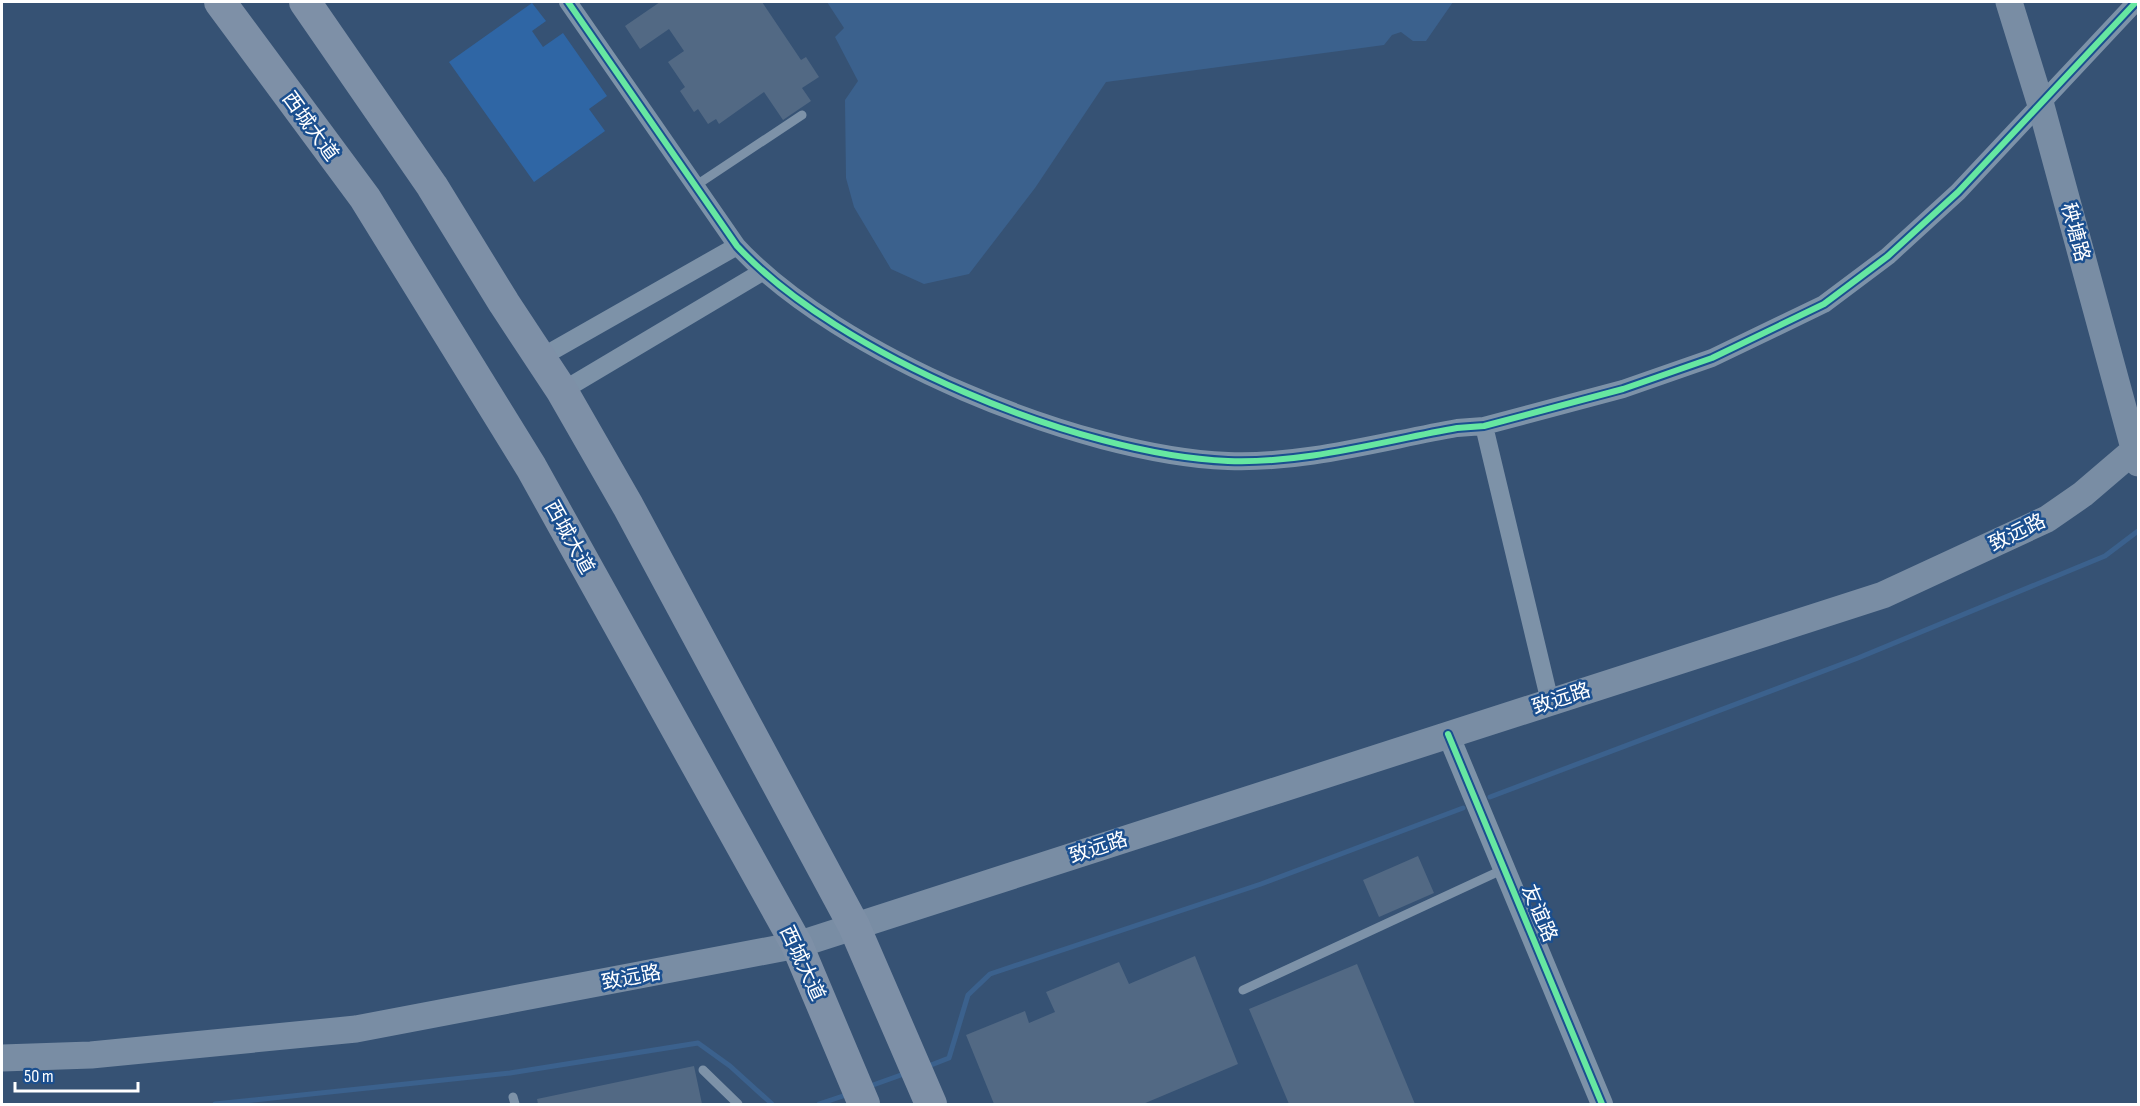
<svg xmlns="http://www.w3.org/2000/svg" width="2140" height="1106" font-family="'Sofia Sans Condensed','Noto Sans SC',sans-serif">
	<rect width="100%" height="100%" fill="#365274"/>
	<path fill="#2f66a5" d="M532,3l14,18 -14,10 11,16 20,-14 44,63 -18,13 16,22 -71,51 -85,-120z"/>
	<path fill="#3b618d" d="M827,2h626l-27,39h-13l-12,-9 -9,3 -8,10 -278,37 -71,106 -66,86 -45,10 -33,-15 -37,-62 -8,-29 -1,-78 13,-19 -23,-44 9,-9z"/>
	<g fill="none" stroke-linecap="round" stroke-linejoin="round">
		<path stroke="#3b618d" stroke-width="5" d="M1490,797l368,-139 247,-102 33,-25
			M931,1065l18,-7 19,-63 22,-21 271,-90 202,-76
			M873,1085l28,-10
			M215,1104l295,-31 188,-30 32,23 42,38
			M819,1104l24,-8"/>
	</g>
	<path fill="#526984" d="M660,2h102l39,58 5,-3 13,20 -17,11 9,13 -28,19 -19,-28 -45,32 -3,-5 -8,5 -10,-15 -4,3 -14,-21 5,-4 -17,-25 16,-11 -15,-22 -29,20 -15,-23z
		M1418,856l16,37 -55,24 -16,-37z
		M1195,956l43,108 -95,40h-149l-28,-69 59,-24 4,12 26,-11 -9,-20 73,-30 10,22z
		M1357,964l58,140h-126l-40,-95z
		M694,1066l8,38h-164l-1,-5z"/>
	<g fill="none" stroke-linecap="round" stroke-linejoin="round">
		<path stroke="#7d92a8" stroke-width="9" d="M695,186l107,-71
			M1243,990l261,-121
			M703,1070l35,34
			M513,1097l2,7"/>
		<path stroke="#7d92a8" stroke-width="18" d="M568,2l169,244c101,109 342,209 491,215 76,3 155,-20 229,-33l27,-2 139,-37 89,-31 112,-54 64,-48 70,-64 178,-190
			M540,358l197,-112
			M562,391l200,-119
			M1484,426l66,276"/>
		<path stroke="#7d92a8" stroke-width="22" d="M1448,734l154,370"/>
		<path stroke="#798da4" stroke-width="27" d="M2009,2l31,100 98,361
			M2,1058l89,-3 265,-26 441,-84 1086,-350 164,-76 36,-25 55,-47"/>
		<path stroke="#7e90a7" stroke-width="32" d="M220,2l145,196 166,269 266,478 67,159
			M305,2l127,184 72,117 58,88 66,115 226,420 77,178"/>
		<g stroke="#1b4f8f" stroke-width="10">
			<path id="cycleway" d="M568,2l169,244c101,109 342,209 491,215 76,3 155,-20 229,-33l27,-2 139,-37 89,-31 112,-54 64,-48 70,-64 178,-190
				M1448,734l154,370"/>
		</g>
		<use href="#cycleway" stroke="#66e7a1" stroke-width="6"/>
	</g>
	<g text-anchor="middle" stroke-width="5" stroke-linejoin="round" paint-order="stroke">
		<g font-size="20" fill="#fff" stroke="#1b4f8f">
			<text transform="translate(311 126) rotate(54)" y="7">西城大道</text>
			<text transform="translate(2076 232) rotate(75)" y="7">秧塘路</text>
			<text transform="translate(2017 532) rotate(-26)" y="7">致远路</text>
			<text transform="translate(570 537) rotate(61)" y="7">西城大道</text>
			<text transform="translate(1561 698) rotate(-18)" y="7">致远路</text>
			<text transform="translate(1098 847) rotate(-18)" y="7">致远路</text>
			<text transform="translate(1540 913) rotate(67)" y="7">友谊路</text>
			<text transform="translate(803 963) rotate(65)" y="7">西城大道</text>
			<text transform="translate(631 977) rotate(-11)" y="7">致远路</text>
		</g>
	</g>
	<rect width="2140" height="1106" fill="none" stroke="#ffffff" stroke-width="6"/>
	<path d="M15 1082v9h123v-9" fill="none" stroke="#ffffff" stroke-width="3"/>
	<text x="24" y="1082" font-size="18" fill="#ffffff" stroke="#1b4f8f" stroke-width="4.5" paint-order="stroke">50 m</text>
</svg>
